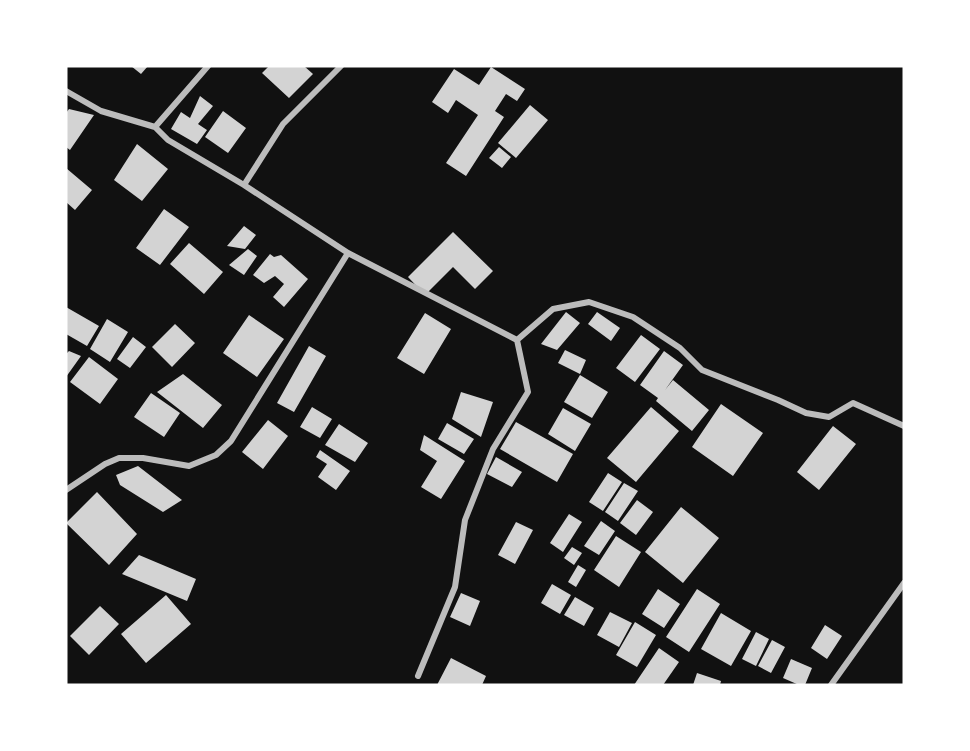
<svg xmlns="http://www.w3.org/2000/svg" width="970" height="751" font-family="'Exo 2',sans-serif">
	<rect width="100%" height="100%" fill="#111"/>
	<path fill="#d3d3d3" d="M131,66h17l-7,8z
		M269,66h35l9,8 -24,24 -27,-25z
		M491,67l34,22 -8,12 -11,-7 -11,17 9,6 -38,59 -20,-13 32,-48 -22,-15 -8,13 -16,-11 22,-33 25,16z
		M200,96l13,10 -15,18 9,6 -10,14 -26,-15 10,-17 9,6z
		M530,105l18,15 -32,38 -18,-15z
		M69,109l25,6 -24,35 -4,-3v-34z
		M223,111l23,17 -18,25 -23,-16z
		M137,144l31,25 -26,32 -28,-21z
		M499,147l12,10 -9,11 -13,-10z
		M66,168l26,22 -17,20 -9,-8z
		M164,209l25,18 -29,38 -24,-17z
		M244,226l12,9 -11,14 -18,-3z
		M453,232l40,39 -18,18 -22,-22 -28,28 -17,-18z
		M189,243l34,29 -19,22 -34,-30z
		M248,249l9,7 -13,19 -15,-10z
		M270,254l4,3 7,-2 27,24 -24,28 -11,-10 11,-13 -9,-8 -11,7 -11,-8z
		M66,307l33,19 -12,20 -21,-12z
		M566,312l14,11 -23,27 -16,-6z
		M597,312l23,16 -9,13 -23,-17z
		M425,313l26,16 -27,45 -27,-16z
		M249,315l35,24 -27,38 -34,-24z
		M107,319l21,13 -18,30 -20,-13z
		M175,324l20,19 -23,24 -20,-20z
		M641,335l19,14 -25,33 -19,-14z
		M133,337l13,10 -16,21 -13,-9z
		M309,346l17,10 -32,56 -17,-9z
		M565,350l21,10 -6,14 -22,-11z
		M69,351l12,5 -15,21v-23z
		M664,351l19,14 -18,25 8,-10 36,30 -17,21 -36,-30 2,-3 -18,-13z
		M89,357l29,22 -18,25 -30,-22z
		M183,374l39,31 -19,23 -46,-36z
		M580,375l28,17 -16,26 -28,-16z
		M461,392l32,10 -12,35 -29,-18z
		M151,393l29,20 -16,24 -30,-20z
		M721,404l42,29 -30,43 -41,-29z
		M312,407l20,12 -12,19 -20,-11z
		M651,407l28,24 -43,51 -29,-24z
		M563,408l28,16 -16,27 -27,-17z
		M268,420l20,16 -25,33 -21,-17z
		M516,422l57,32 -16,28 -57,-33z
		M447,423l27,16 -10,15 -26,-15z
		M339,424l29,19 -13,19 -30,-17z
		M833,426l23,18 -37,46 -22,-18z
		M424,435l41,26 -24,38 -20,-12 16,-26 -17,-11z
		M320,450l30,21 -14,19 -18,-13 9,-13 -11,-7z
		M496,457l26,15 -10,15 -25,-13z
		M138,466l44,34 -19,12 -43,-27 -4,-10z
		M608,473l14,9 -19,29 -14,-9z
		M624,483l14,8 -20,30 -13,-9z
		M97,492l40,42 -28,31 -43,-42z
		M637,500l16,12 -17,23 -16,-12z
		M681,507l38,31 -36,45 -38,-31z
		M569,514l13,8 -19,30 -13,-9z
		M601,521l14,10 -16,24 -15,-9z
		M516,522l17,8 -18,34 -17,-9z
		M616,536l25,16 -22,35 -25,-17z
		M572,547l10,6 -8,12 -10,-7z
		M139,555l57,24 -9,22 -65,-27z
		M578,565l8,5 -10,17 -8,-5z
		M552,584l19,11 -11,19 -19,-11z
		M658,589l22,15 -16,24 -22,-14z
		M697,589l23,15 -31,48 -23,-15z
		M461,593l19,8 -10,25 -20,-9z
		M166,595l25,29 -45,39 -25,-29z
		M575,597l19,11 -10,18 -20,-11z
		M100,606l19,18 -30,31 -19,-19z
		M610,612l22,11 -13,24 -22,-12z
		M721,613l30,18 -20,35 -30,-17z
		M635,622l21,13 -19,32 -21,-12z
		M825,625l17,11 -15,23 -16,-11z
		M756,632l13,7 -13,27 -14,-7z
		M772,640l13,7 -14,26 -13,-7z
		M659,648l20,14 -16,23h-29z
		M451,658l35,18 -4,9h-45z
		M791,659l21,9 -7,17h-6l-16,-7z
		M697,673l24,8 -1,4h-27z"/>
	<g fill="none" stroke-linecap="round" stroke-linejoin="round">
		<path stroke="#bcbcbc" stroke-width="6" d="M66,91l35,20 54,16 13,13 76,45 104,68 169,87 36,-31 36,-7 44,15 47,31 22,22 76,30 28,13 23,4 24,-14 51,23
			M155,127l53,-61
			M244,185l39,-61 58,-58
			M66,490l39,-26 14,-6h24l46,8 27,-11 15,-14 117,-188
			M418,676l37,-89 10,-67 28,-71 35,-57 -11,-52
			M831,685l73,-102"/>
	</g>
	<rect width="970" height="751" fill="none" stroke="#ffffff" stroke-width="135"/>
</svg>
